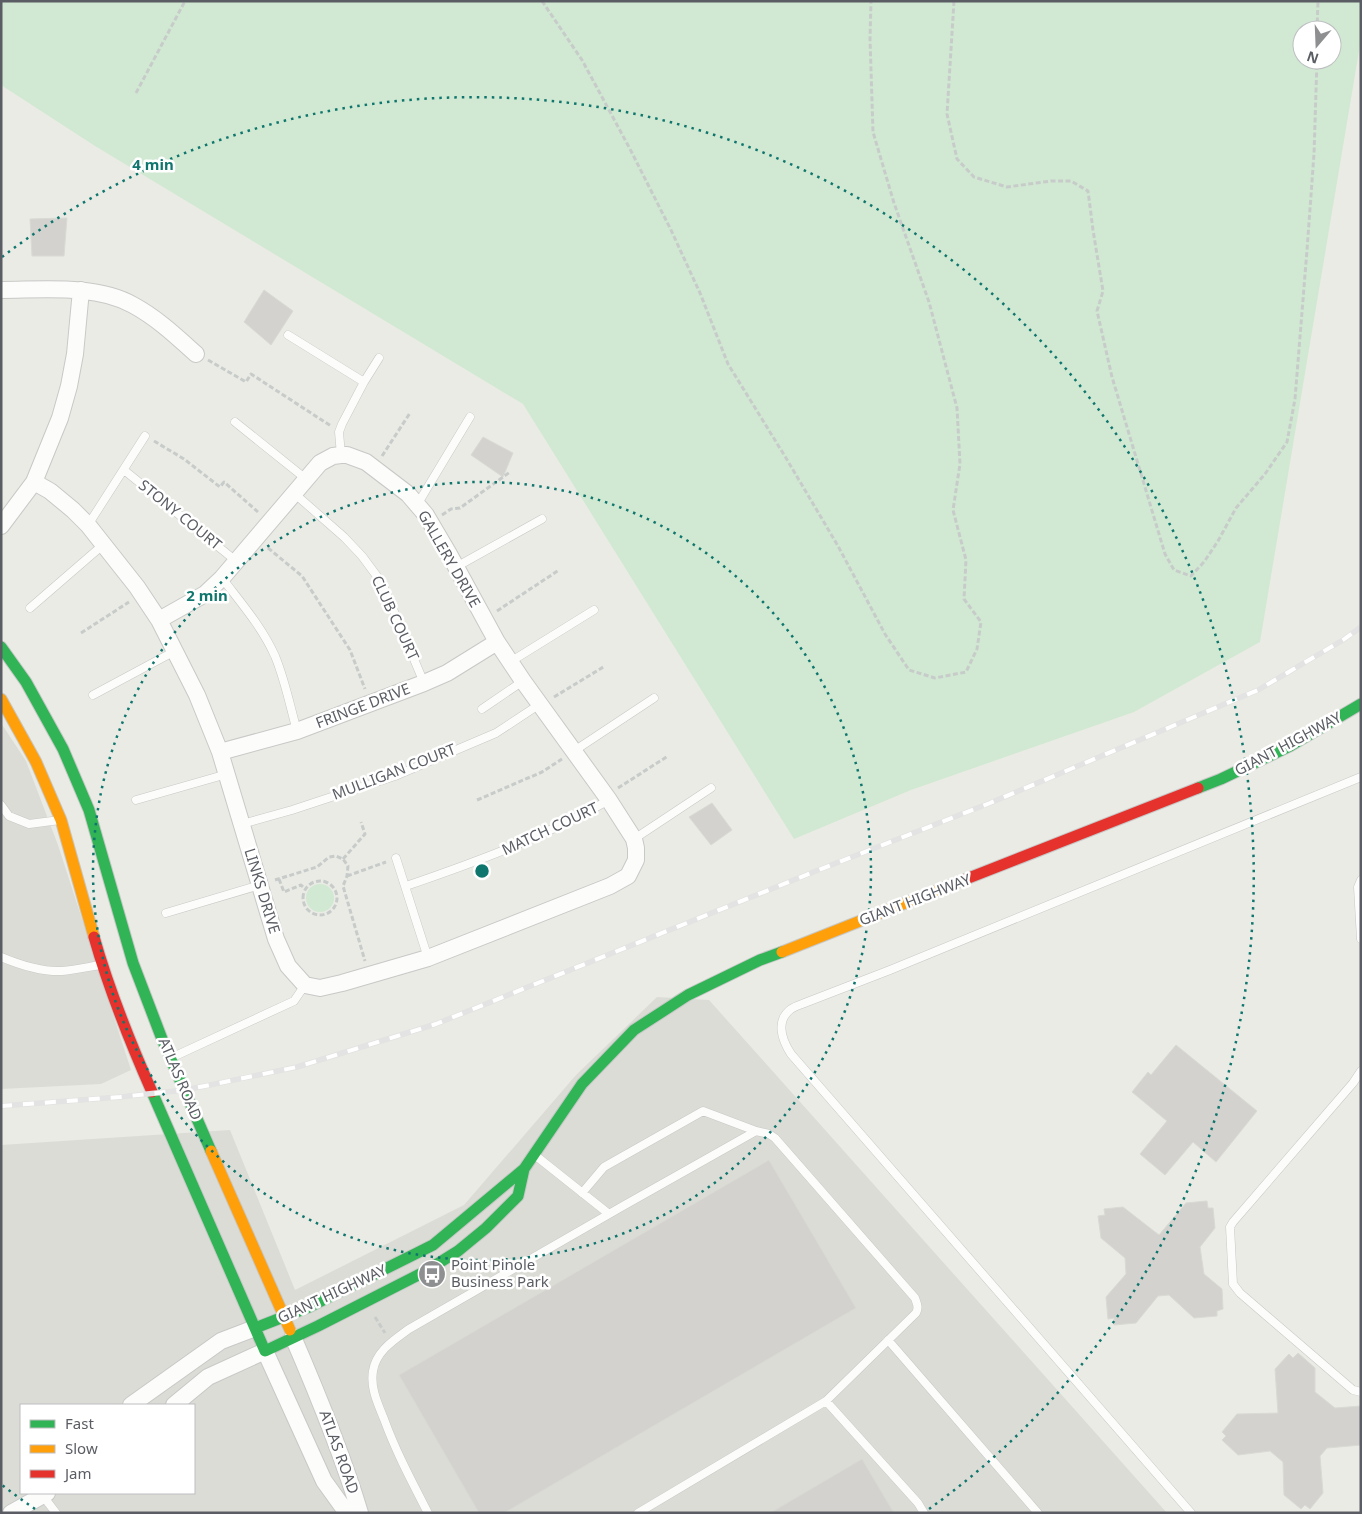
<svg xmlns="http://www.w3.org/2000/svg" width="1362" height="1514" font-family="'Noto Sans',sans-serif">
	<rect width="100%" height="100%" fill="#ebebe5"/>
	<path fill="#dcdcd6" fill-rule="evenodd" d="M1,723l25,38 32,84 73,225 -30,14 -100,5z
		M657,997l52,3 458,513h-1166v-368l229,-15 65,160 169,-85 112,-130zM21,1405h173v88h-173z"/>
	<path fill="#d1e9d2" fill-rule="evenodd" d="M1,1h1360v38l-101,603 -126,70 -223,78 -117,49 -271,-435 -428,-258 -94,-61zM1302,30h30v30h-30z
		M306 898a14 14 0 1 1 28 0a14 14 0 1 1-28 0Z"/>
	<path fill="#d3d2cf" stroke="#dadad4" d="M67,218l-3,38h-32l-2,-37z
		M264,290l29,21 -22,34 -27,-23z
		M483,437l30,16 -10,24 -32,-22z
		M712,803l20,27 -21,15 -22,-28z
		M1176,1045l81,66 -41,51 -23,-20 -28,33 -25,-21 27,-33 -35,-29 16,-20 3,3z
		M769,1160l87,148 -352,205h-25l-80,-138z
		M1207,1201l1,7h5l2,20 -15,19 4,27 18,15 1,20 -6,2v5l-23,2 -25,-23 -11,1 -22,27 -22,2v-7l-6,1 -2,-22 20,-23 -1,-16 -24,-20 -3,-22 7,-1 -1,-6 19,-2 36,28 27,-32z
		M1298,1353l17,15v24l20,16 26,-2v39l-34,3 -7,8 3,37 -13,16 -5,-4 -4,4 -17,-14 -1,-33 -13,-11 -32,4 -16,-15 4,-4 -4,-4 15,-18 41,-1 -3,-44 14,-15 4,4z
		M862,1459l32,54h-124z"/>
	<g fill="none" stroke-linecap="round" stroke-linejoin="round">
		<g stroke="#c7c9c7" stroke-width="9">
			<path id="lane" d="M288,335l76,47
				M235,422l71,57
				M341,455l-2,-23 3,-8 22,-42 15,-24
				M124,470l112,91
				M295,494l49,43 18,19 20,27 42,100
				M417,505l53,-88
				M88,525l57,-89
				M456,567l86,-48
				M222,578c19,25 40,49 53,78 10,24 15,50 22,75
				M30,608l74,-64
				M510,662l84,-52
				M93,695l82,-44
				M482,709l41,-28
				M574,751l80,-53
				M136,800l91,-26
				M1,805l8,11 20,8 31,-4
				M242,824l50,-14 103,-34 101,-43 44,-29
				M634,839l77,-51
				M396,858l32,100
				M1361,880l-3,7 3,52
				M406,886c70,-24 138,-49 203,-86
				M166,913l94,-28
				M1,957c19,8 40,15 61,14 12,-1 26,-4 38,-6
				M173,1057l121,-56 11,-16
				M1361,1071l-8,12 -120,139 -3,5 3,57 7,9 113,97 8,2
				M536,1156l73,58
				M582,1193l22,-26 99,-56 53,20
				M888,1340l150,173
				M826,1401l92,102 6,10
				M43,1496l13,17
				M428,1513c-16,-31 -32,-61 -44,-94 -6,-15 -14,-31 -11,-48 3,-20 21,-31 36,-42l214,-123 133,-75 13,3 6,4 140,160c2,6 4,9 1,15l-90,88 -188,112
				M1191,1513l-400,-459c-9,-14 -16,-33 0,-45 3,-2 8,-4 11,-5l88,-34 471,-193"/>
		</g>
		<g stroke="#c7c9c7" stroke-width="18">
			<path id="street" d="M1,290c41,0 95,-6 132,15 24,13 43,31 63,49
				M34,482l16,9 23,19 15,15 49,62 22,33 38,75 23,57 56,187 12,27 17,19 15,3 22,-5 86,-25 182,-72 18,-10 8,-16v-12l-2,-9 -25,-39 -86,-119 -26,-39 -48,-88 -23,-39 -18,-21 -42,-32 -19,-7h-6l-8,1 -13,7 -98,115 -17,16 -46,26
				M1,526l33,-44 26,-64 9,-32 6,-32 6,-64
				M220,752l77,-21 127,-48 23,-10 50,-31
				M293,1337c25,58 49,116 67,176
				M131,1405l90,-64 34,-13
				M174,1405l34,-28 57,-26 59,130 23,32
				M11,1513l36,-20"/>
		</g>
		<g stroke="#c7c7c7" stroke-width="13">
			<path id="fast" d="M1,647l25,35 37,67 26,61 44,153 29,76 49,112
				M1198,788l23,-9 69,-33 71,-42
				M152,1092l113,259 53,-25 108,-55 32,-20 28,-23 32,-32 6,-27
				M255,1328l54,-21 124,-62 91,-76 58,-85 52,-54 54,-35 72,-35 22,-8"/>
		</g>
		<g stroke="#c7c7c7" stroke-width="13">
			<path id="slow" d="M1,699l35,63 25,58 33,117
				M782,952l179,-71
				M211,1151l79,179"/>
		</g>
		<g stroke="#c7c7c7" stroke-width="13">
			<path id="jam" d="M961,881l237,-93
				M94,937c15,53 36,105 58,155"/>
		</g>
		<path stroke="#c7ccca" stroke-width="3" stroke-dasharray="5 2.5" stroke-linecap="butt" d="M542,1l40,59 48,89 41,81 29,63 28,71 58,94 52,88 47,88 24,36 26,8 31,-6 11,-23 4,-27 -17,-23 2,-39 -13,-50 7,-46 -3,-56 -28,-106 -35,-99 -21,-71 -3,-93 1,-38
			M954,1l-7,113 10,45 17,18 33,10 44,-6h20l17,10 5,39 10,61 -6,20 15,66 53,177 9,16 17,6 13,-14 14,-21 18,-33 29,-34 22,-32 8,-43 12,-149 7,-96 3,-94
			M1317,30l1,-29
			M136,93l49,-92
			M208,360l38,22 5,-8 80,52
			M154,441l30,18 36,28 4,-5 34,30
			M382,456l28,-43
			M442,515l9,-6 9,-1 50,-36
			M268,548l34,28 48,74 15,39
			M497,611l62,-41
			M81,633l48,-31
			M554,697l51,-31
			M618,788l50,-32
			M477,800l65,-28 20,-13
			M343,859l22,-25 -4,-12
			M347,876l39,-14
			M279,879l5,13 17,-7 4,4
			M275,880l42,-13 12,-10 7,-1 7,3 5,7 -1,10 -4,10 22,75
			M303 898a17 17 0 1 1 34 0a17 17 0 1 1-34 0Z
			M375,1317l10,16"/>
		<use href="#lane" stroke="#fcfcfb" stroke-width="8"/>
		<use href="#street" stroke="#fcfcfb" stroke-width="16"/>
		<use href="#fast" stroke="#30b455" stroke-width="11"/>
		<use href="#slow" stroke="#ff9f0a" stroke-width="11"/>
		<use href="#jam" stroke="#e5322d" stroke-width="11"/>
		<g stroke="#e2e3e2" stroke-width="5.5">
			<path id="rail" d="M1,1106l119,-9 64,-7 21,-4 92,-19 139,-43 380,-153 174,-68 268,-113 85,-50 18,-13"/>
		</g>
		<use href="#rail" stroke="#fff" stroke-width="4" stroke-dasharray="11" stroke-linecap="butt"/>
	</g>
	<g fill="none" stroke="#0f766e" stroke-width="2.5" stroke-dasharray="2.5 5">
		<circle cx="482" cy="871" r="389"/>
		<path d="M35 1509A779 779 0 0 1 2 1485M2 257A779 779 0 1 1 929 1509"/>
	</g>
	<defs>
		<g id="bus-disc" transform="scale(1.4375)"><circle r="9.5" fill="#8d8f90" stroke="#fff"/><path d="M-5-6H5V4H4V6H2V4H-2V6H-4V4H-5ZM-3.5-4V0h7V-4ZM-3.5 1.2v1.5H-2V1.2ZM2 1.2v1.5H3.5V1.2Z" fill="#fff"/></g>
	</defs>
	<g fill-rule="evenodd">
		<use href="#bus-disc" x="432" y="1274"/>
	</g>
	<g text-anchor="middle" stroke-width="5" stroke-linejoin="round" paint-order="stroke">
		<g font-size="15" fill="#5a5d63" stroke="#fff">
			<text transform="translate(180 515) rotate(39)" y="5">STONY COURT</text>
			<text transform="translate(449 559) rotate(60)" y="5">GALLERY DRIVE</text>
			<text transform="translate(395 618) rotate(65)" y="5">CLUB COURT</text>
			<text transform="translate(363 706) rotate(-21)" y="5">FRINGE DRIVE</text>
			<text transform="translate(1288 744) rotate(-28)" y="5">GIANT HIGHWAY</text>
			<text transform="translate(394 772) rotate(-21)" y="5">MULLIGAN COURT</text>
			<text transform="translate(550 829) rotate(-25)" y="5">MATCH COURT</text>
			<text transform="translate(262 891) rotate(73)" y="5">LINKS DRIVE</text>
			<text transform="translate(915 900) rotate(-21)" y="5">GIANT HIGHWAY</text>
			<text transform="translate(180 1079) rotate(67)" y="5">ATLAS ROAD</text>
			<text transform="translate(332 1294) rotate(-25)" y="5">GIANT HIGHWAY</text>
			<text transform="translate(339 1452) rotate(70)" y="5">ATLAS ROAD</text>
		</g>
		<g font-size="15" fill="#5a5d63" stroke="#fff" text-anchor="start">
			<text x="451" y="1270">Point Pinole<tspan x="451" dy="17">Business Park</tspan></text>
		</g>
	</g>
	<circle cx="482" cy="871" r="8" fill="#0f766e" stroke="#fff" stroke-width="2.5"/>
	<g font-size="15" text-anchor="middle" font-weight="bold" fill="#0f766e" stroke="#fff" stroke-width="5" stroke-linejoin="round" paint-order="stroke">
		<text x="153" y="170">4 min</text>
		<text x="207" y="601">2 min</text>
	</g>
	<rect width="1362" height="1514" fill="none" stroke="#5a5d63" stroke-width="5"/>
	<rect x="20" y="1404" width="175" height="90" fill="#ffffff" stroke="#bdbec1"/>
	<rect x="30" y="1420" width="25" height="8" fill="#30b455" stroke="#bdbec1"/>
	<text x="65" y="1429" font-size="15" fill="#5a5d63">Fast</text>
	<rect x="30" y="1445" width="25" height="8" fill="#ff9f0a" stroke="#bdbec1"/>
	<text x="65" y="1454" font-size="15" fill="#5a5d63">Slow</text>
	<rect x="30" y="1470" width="25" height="8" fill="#e5322d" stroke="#bdbec1"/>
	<text x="65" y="1479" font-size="15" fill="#5a5d63">Jam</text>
	<g transform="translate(1317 45) rotate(199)"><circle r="24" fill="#ffffff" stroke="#bdbec1"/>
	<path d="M0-4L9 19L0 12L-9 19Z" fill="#8d8f90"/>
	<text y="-8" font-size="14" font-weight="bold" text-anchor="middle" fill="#5a5d63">N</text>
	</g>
</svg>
